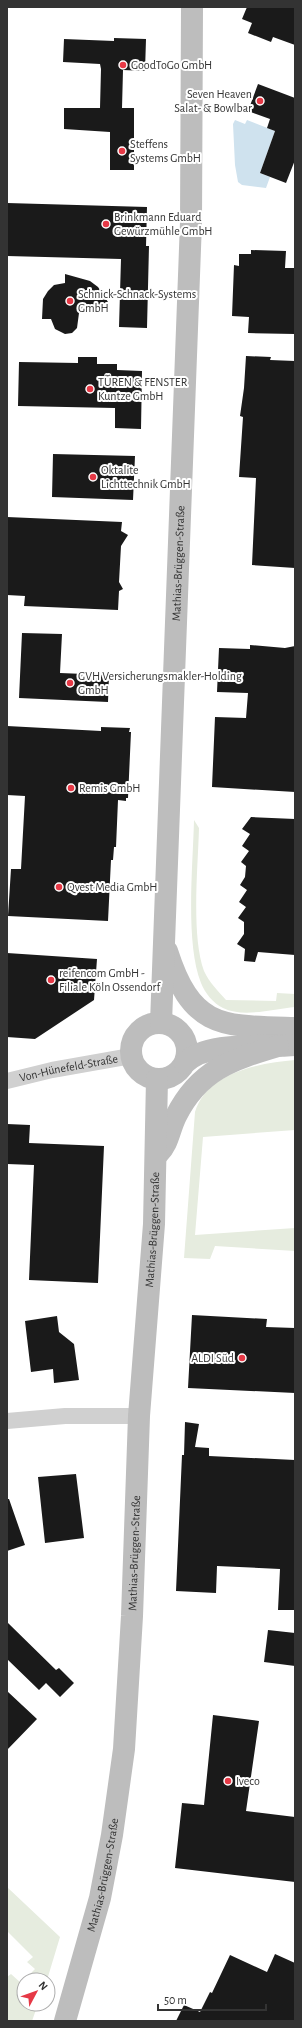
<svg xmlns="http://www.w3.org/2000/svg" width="302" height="2028" font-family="'Alegreya Sans',sans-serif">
	<rect width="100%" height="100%" fill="#fff"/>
	<path fill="#e6ecdf" d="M194,820l5,8c-1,39 -8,107 5,143 5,11 14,20 22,29l50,1 1,-8 18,1v13c-22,2 -52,11 -72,1 -10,-5 -18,-15 -22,-25 -16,-40 -8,-118 -7,-163z
		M295,1060v70l-92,7 -8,98 100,-7v23l-80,-5 -5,13 -26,-1 11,-146c12,-40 65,-49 100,-52z
		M7,1887l53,50 -13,43h-23l11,-11 -8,-7 6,-5 -26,-26z
		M11,1974l10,9 3,-3v24h14l-6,17h-25v-44z"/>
	<path fill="#cfe2ee" d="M235,120l10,4 2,-4 28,11 -15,42 10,4 -4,11 -24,-3 -4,-3 -3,-17 -2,-41z"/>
	<path fill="#1a1a1a" d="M247,7h48v38l-22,-8 -2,5 -23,-9 4,-10 -10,-4z
		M114,38l32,1 -1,32 -22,-1 -1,38h12v62h-24v-38l-46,-3v-21h36l1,-39 -1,-5 -37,-2 1,-23 50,2z
		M258,84l37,14v62l-9,23 -26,-10 15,-42 -8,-3 3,-9 -22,-8z
		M7,203l140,4 -1,39h3l-2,82 -28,-1 2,-68 -114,-3z
		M251,250l35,1 -1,17h10v66l-47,-1 1,-16 -17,-1 2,-51 5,1v-12h12z
		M65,274l25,7 8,6 10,15 -29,11 -2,15 -5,5 -7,1 -10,-5 -4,-10h-9l1,-20 5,-8 6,-6 11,-2z
		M246,356l25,1 -1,3 25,1v207l-43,-3 4,-87 -17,-1 4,-60 -3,-1 4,-28z
		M78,357h19v7h20v6l25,1 -1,58 -26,-1v-20l-97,-2 1,-44 59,1z
		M53,454l82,2 -2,44 -81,-3z
		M7,517l115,5 -1,9 7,4 -7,11 -2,36 4,7 -4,2 -1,19 -94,-4 1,-10 -18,-1z
		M22,633l40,1 -2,39 49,2 -1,27 -89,-4z
		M250,645l35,3 10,-2v146l-83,-5 3,-70 31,1 2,-25 -31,-1 2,-44 31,1z
		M7,726l94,5v-4l29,1 -1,4h2l-3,66h-2v3l-8,-1 -2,47h-2l-1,13h-2l-3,61 -100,-5 3,-47h10l4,-73 -18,-1z
		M251,817l44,2v136l-37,-3 -3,10 -11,-1 1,-12 -8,-5 7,-10v-12l-6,-4 8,-11 -7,-5 8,-12 -7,-5 5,-8 1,-11 -5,-4 8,-11 -7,-5 8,-12 -8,-5z
		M7,953l90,6 -3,41 -59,39 -28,-2z
		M7,1124l23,1 -1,18 75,3 -6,137 -69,-3 5,-115 -27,-1z
		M192,1315l75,4 -1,8 29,1v65l-107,-5z
		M57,1316l2,16 15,12 5,36 -25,3 -1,-14 -22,3 -6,-51z
		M185,1422l14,2 -4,23 14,1v8l86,4v150h-17l2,-41 -63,-3 -1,27 -40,-2 6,-136h2z
		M76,1474l8,64 -39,5 -7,-66z
		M7,1499h2l16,46 -18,6z
		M7,1622l49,48 3,-2 15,15 -14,14 -14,-14 -7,7 -32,-31z
		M268,1630l27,3v33l-31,-4z
		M7,1691l30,28 -30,31z
		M213,1715l46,6 -13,90 49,6v65l-120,-14 7,-65 22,2z
		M275,1954l20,9v58h-119l8,-16 16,7 10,-20 2,1 18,-38 37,17z"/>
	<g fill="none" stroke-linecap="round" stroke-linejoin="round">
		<g stroke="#d0d0d0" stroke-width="16">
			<path id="s1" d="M7,1081l45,-11 79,-14"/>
			<path d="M7,1421l58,-5h74"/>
		</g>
		<g stroke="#bdbdbd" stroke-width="22">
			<path d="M167,951c25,78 54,75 128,77"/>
			<circle cx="159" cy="1051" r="28"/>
			<path id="s2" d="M161,1023l30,-801 1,-215"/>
			<path d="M185,1063c23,-23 79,-15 110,-18"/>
			<path d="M158,1154c11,-11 11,-24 18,-38 23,-46 55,-56 102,-70"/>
			<path id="s3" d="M65,2021l35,-123 12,-63 12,-86 8,-133 7,-200 15,-192 3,-145"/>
		</g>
	</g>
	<g fill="#e63946" stroke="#fff" stroke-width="1.5">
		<circle cx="123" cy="65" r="4"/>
		<circle cx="260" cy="101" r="4"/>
		<circle cx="122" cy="151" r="4"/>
		<circle cx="106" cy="224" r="4"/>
		<circle cx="70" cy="301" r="4"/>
		<circle cx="90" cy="389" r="4"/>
		<circle cx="93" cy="477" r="4"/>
		<circle cx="70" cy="683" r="4"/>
		<circle cx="71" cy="788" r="4"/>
		<circle cx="59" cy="887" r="4"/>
		<circle cx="51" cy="980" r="4"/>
		<circle cx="242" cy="1358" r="4"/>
		<circle cx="228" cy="1781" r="4"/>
	</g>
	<g text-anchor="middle" stroke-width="4" stroke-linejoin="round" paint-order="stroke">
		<g font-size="12" fill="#333" stroke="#fff" text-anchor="start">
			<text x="131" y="69">GoodToGo GmbH</text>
			<text x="252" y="98" text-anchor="end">Seven Heaven<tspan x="252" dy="14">Salat- &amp; Bowlbar</tspan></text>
			<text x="130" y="148">Steffens<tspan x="130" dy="14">Systems GmbH</tspan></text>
			<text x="114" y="221">Brinkmann Eduard<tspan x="114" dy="14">Gewürzmühle GmbH</tspan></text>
			<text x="78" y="298">Schnick-Schnack-Systems<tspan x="78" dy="14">GmbH</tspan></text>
			<text x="98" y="386">TÜREN &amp; FENSTER<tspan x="98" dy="14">Kuntze GmbH</tspan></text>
			<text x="101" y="474">Oktalite<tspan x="101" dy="14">Lichttechnik GmbH</tspan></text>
			<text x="78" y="680">GVH Versicherungsmakler-Holding<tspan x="78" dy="14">GmbH</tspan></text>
			<text x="79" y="792">Remis GmbH</text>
			<text x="67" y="891">Qvest Media GmbH</text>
			<text x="59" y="977">reifencom GmbH -<tspan x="59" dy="14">Filiale Köln Ossendorf</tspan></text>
			<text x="234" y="1362" text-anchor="end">ALDI Süd</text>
			<text x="236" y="1785">Iveco</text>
		</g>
		<g font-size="12" fill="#333" stroke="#fff">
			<text dy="4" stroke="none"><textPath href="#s2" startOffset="460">Mathias-Brüggen-Straße</textPath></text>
			<text dy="4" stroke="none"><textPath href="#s1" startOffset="63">Von-Hünefeld-Straße</textPath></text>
			<text dy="4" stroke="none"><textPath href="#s3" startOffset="799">Mathias-Brüggen-Straße</textPath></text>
			<text dy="4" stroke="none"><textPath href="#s3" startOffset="475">Mathias-Brüggen-Straße</textPath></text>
			<text dy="4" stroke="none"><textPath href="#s3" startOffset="151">Mathias-Brüggen-Straße</textPath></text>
		</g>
	</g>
	<rect width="302" height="2028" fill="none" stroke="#333333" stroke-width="16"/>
	<g transform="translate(36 1992) rotate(49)"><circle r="19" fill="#ffffff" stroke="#adadad"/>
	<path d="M0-3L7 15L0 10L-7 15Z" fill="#e63946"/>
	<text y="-6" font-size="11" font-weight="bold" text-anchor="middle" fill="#333333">N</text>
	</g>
	<path d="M158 2004v6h108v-6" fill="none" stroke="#333333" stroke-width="2"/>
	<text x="164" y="2004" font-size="12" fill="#333333" stroke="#ffffff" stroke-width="3" paint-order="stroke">50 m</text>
</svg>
